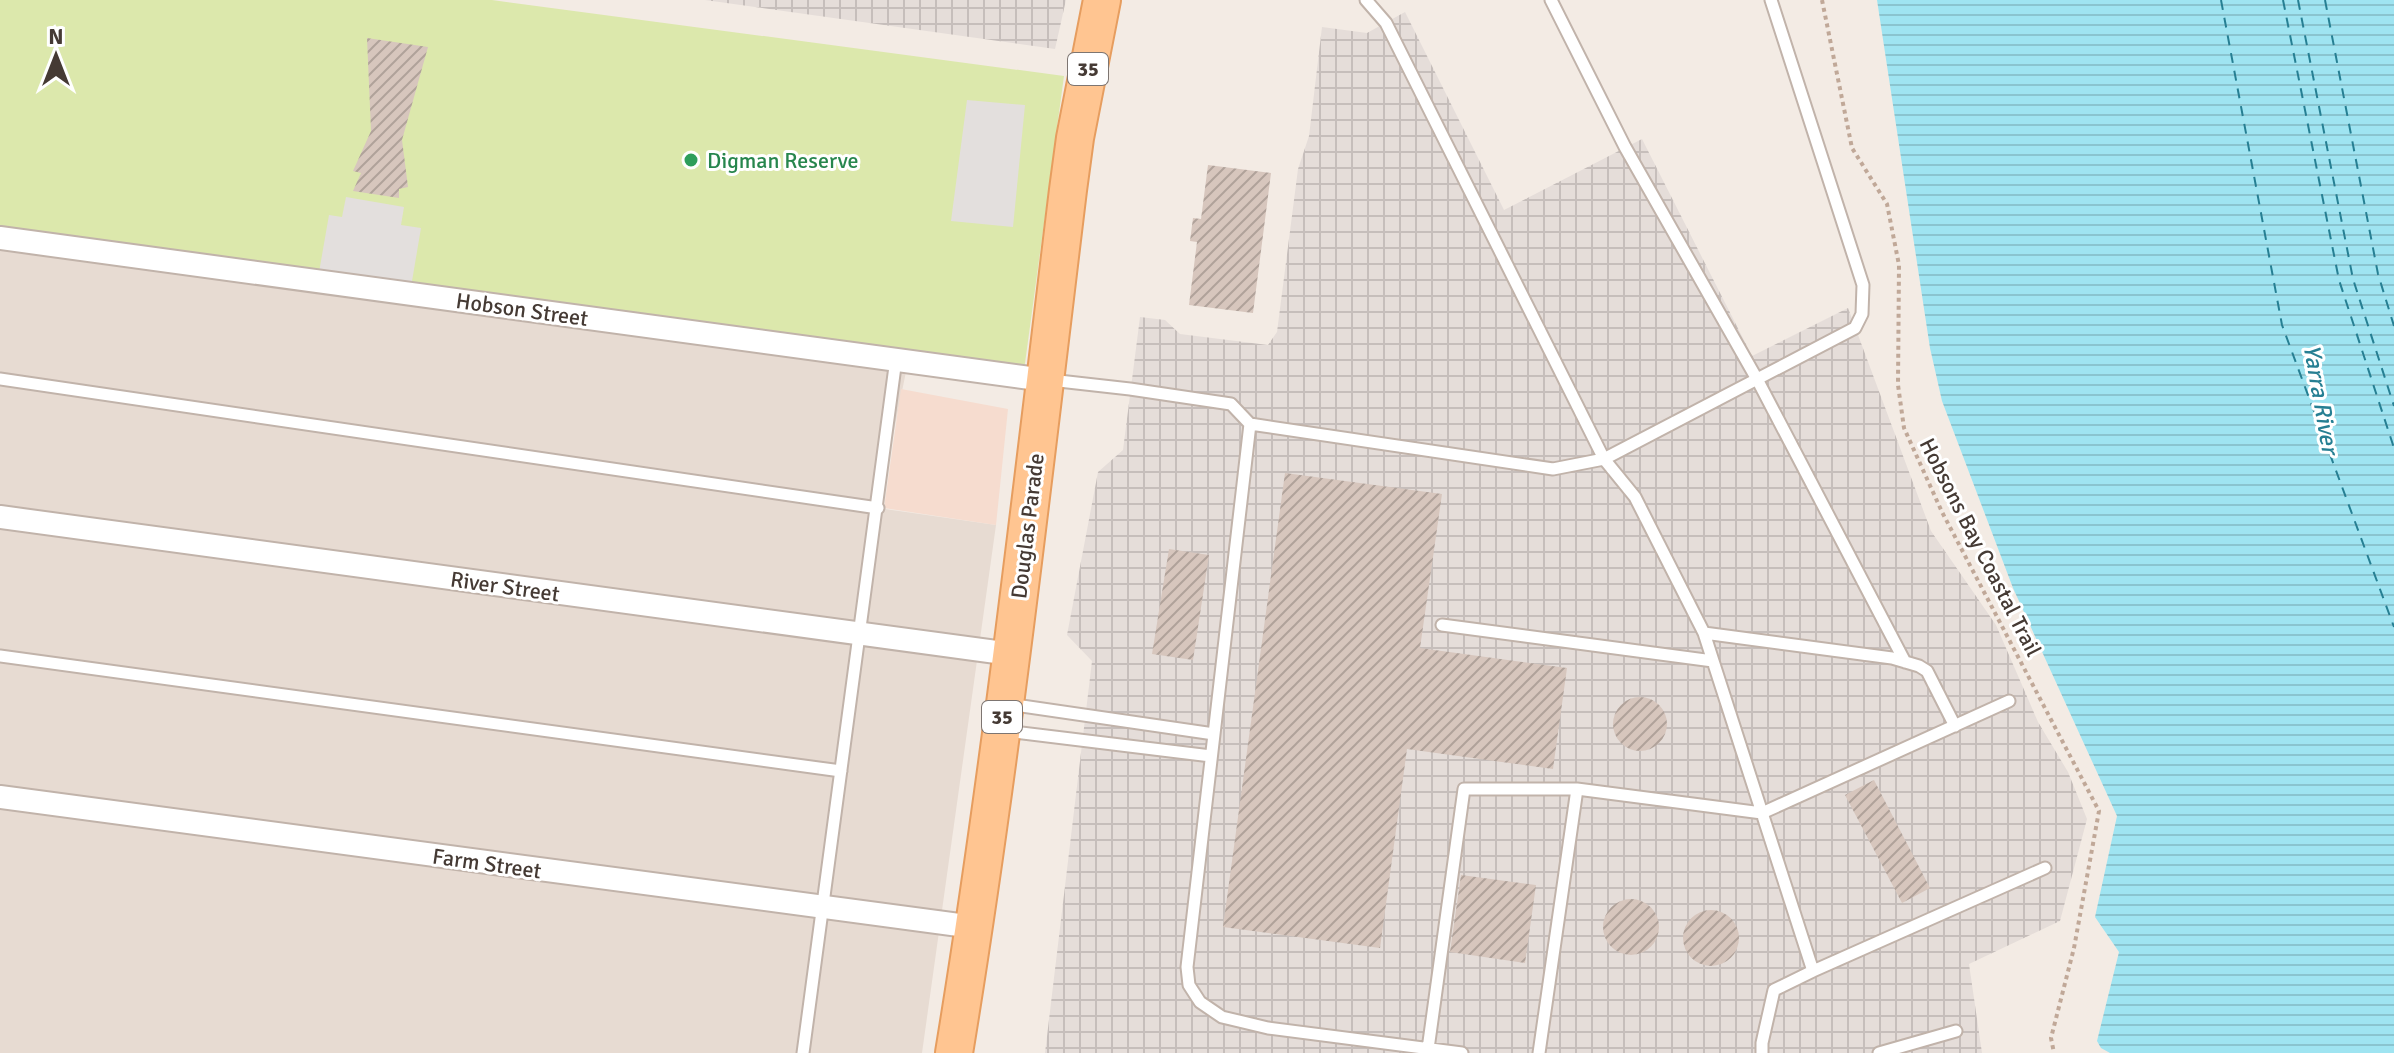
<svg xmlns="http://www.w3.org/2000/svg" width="2394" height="1053" font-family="Signika,sans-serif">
	<defs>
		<pattern id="industrial-grid" width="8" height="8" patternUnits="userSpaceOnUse" patternTransform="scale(2)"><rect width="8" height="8" fill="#e5ddd9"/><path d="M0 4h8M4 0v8" fill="none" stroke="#c6bebb"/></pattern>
		<pattern id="water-rules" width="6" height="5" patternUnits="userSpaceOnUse" patternTransform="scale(2)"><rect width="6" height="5" fill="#9fe4f1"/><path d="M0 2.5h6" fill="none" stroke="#8ac4cf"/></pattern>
		<pattern id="building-hatch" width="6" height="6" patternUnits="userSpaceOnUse" patternTransform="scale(2)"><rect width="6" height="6" fill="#d7c6bd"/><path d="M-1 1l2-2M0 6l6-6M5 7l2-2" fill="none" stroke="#b0a29a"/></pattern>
	</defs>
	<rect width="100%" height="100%" fill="#f3ebe4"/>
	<path fill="#e7dbd2" d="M0,239l908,123 -30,146 118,17 -74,528h-922z"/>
	<path fill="#f6dccf" d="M901,389l107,20 -12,116 -112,-17z"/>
	<path fill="url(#industrial-grid)" d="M705,0h361l-11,49z
		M1405,12l99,198 138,-71 110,217 96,-48 83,223 65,94 42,97 30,50 19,47 -27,102 -91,43 13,89h-937l47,-392 -25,-26 31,-163 25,-22 17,-133 25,3 15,14 88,11 9,-13 21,-163 11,-33 13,-109 45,6z"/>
	<path fill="#dce8ac" d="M0,0h492l572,76 -41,302 -1023,-139z"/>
	<path fill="#e3dfdd" d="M967,100l58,5 -12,122 -62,-6z
		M346,197l58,10 -3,18 20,3 -11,65 -92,-15 11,-63 13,2z"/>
	<path fill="url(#water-rules)" d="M1877,0h517v1053h-284l-9,-5 -4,-7 22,-89 -24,-35 22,-101 -104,-228 -71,-187 -12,-53z"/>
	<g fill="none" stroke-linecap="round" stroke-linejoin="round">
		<path stroke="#267f93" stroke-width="2" stroke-dasharray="10 8" stroke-linecap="butt" d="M2221,0l61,325 112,302
			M2283,0l56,280 55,168
			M2298,0l55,279 41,127
			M2325,0l53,274 16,52"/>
	</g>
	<path fill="url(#building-hatch)" d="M367,38l61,9 -26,93 6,47 -9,2v9l-46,-7 8,-18 -8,-2 18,-40z
		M1208,165l63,8 -18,140 -64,-8 8,-63 -7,-1 3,-23 8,1z
		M1285,473l157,21 -22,154 147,20 -14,101 -146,-20 -27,199 -157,-21z
		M1169,549l40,6 -16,105 -41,-6z
		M1613 724a27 27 0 1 1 54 0a27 27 0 1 1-54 0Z
		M1874,780l56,108 -28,15 -57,-108z
		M1461,875l75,10 -11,78 -75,-11z
		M1603 927a28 28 0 1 1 56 0a28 28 0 1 1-56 0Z
		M1683 938a28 28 0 1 1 56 0a28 28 0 1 1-56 0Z"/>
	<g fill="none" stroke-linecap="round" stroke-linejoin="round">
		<g stroke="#c1b3aa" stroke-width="15">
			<path id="service" d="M1366,0l20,23 218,436 31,38 69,136 109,338 -39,19 -12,53v10
				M1551,0l74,147 133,234 147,281
				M0,379l878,129
				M1050,380l80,9 101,15 19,20 303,45 51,-10 251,-131 7,-14 1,-29 -92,-285
				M1250,424l-63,543 2,18 11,17 22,15 46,11 194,25
				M1442,625l271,36
				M1704,633l188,25 27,8 8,5 28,55
				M0,656l841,115
				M1008,704l206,30
				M1006,731l205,25
				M1813,971l232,-103
				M1428,1049l36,-260h113
				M803,1053l93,-694
				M1539,1053l38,-264 185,24 247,-112
				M1879,1053l77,-22"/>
		</g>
		<g stroke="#c1b3aa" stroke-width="26">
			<path id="minor" d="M0,238l1045,142
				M0,517l1011,137
				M0,797l974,130"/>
		</g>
		<g stroke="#e69d5f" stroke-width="40">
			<path id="primary" d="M954,1053c47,-286 79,-575 114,-863l7,-52 27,-138"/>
		</g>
		<path stroke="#c0a898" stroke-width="4" stroke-dasharray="4 4" stroke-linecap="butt" d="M1822,0l30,148 35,56 12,61 -1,120 6,43 38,84 157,299 -25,137 -23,90 3,15"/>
		<use href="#service" stroke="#fff" stroke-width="11"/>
		<use href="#minor" stroke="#fff" stroke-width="22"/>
		<use href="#primary" stroke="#ffc591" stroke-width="36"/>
	</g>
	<circle fill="#2e9e5b" stroke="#fff" stroke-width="3" cx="691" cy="160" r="8"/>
	<g text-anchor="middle" stroke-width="6" stroke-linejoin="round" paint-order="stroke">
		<g fill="#fff" stroke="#7d7571" stroke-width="2">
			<rect x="1068" y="53" width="40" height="32" rx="6"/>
			<rect x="982" y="701" width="40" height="32" rx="6"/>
		</g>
		<g font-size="20" font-weight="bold" fill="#453a34">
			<text x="1088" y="76">35</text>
			<text x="1002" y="724">35</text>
		</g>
		<g font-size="22" fill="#27864d" stroke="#fff" text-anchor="start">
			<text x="707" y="168">Digman Reserve</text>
		</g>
		<g font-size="22" fill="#453a34" stroke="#fff">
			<text transform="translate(522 309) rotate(8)" y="8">Hobson Street</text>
			<text transform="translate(1027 526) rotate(-83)" y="8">Douglas Parade</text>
			<text transform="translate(1981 547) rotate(63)" y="8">Hobsons Bay Coastal Trail</text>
			<text transform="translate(505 586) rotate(8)" y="8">River Street</text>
			<text transform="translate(487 863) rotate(8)" y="8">Farm Street</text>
		</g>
		<g font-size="24" font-style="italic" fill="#267f93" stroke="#fff">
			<text transform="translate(2321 399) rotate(80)" y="8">Yarra River</text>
		</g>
	</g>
	<g transform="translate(56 56)" stroke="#ffffff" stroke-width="6" paint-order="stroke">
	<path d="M0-6L14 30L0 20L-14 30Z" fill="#453a34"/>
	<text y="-12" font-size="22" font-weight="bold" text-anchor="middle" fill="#453a34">N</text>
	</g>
</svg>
